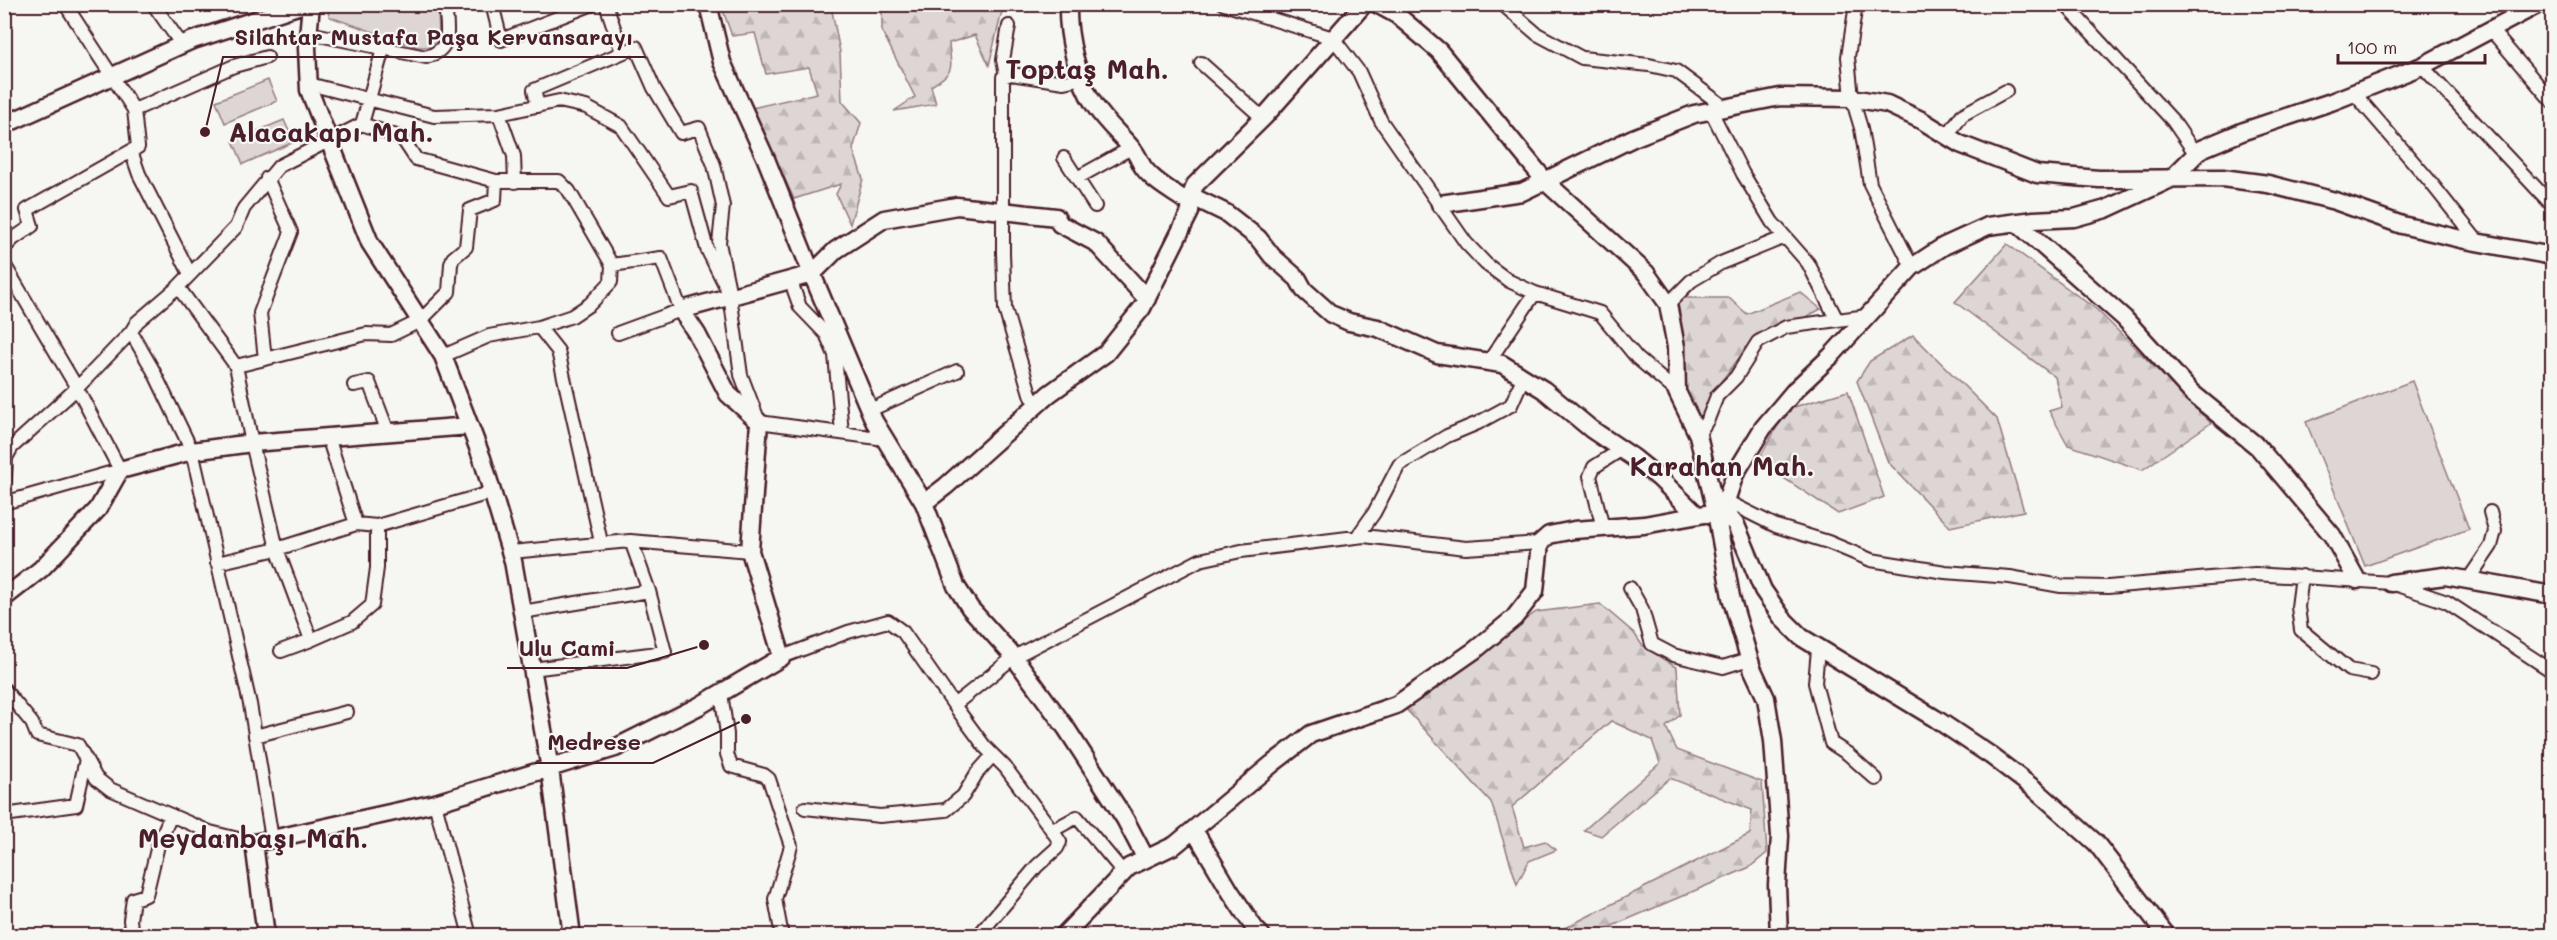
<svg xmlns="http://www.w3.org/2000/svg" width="2557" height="940" font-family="Mali,sans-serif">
	<defs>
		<pattern id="forest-firs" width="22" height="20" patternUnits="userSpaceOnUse" patternTransform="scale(1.5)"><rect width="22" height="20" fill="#ddd6d5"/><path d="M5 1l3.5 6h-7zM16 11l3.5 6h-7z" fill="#bfb7b7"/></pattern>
	</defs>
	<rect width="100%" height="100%" fill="#f6f6f2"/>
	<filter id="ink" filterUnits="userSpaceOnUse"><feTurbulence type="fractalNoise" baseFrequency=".0167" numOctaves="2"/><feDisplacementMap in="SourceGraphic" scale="12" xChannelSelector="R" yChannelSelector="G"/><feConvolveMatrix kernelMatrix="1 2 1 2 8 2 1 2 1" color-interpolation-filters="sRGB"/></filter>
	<g filter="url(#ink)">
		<path fill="#ddd6d5" stroke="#947a80" stroke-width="1.5" d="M338,4l100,1 1,34 -7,8h-15l-87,-30 -2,-4 2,-5z
			M268,80l9,21 -52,22 -9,-22z
			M284,120l10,22 -51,22 -10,-23z
			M2412,381l57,148 -104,37 -59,-144z"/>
		<path fill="url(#forest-firs)" stroke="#947a80" stroke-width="1.5" d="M721,5h114l-3,6 8,41 2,49 19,22 -8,26 10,30 -13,45 -14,-30 5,-10 -47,15 -42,-91 65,-15 -8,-26 -43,7 -11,-41 -23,3z
			M882,5v-1l137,1 -17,6 -13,54 -14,-30 -26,8c2,27 7,28 -18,43l5,18 -42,7 21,-14 -33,-66z
			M2007,244l90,66 114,113 -69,47 -74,-25 -19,-34 13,-4 -7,-30 -100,-75z
			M1800,292l21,17 -35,18 -32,12 -42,54 -11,37 -24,-38 -9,-88 14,-6h47l18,16z
			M1913,335l84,84 27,92 -74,16 -62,-65 -31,-81 13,-20z
			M1848,391l36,106 -46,17 -80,-53 29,-52z
			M1600,604l34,29 8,12 35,23 3,47 -14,12 11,23 85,32 5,71 -17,14 -159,68h-40l199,-101 2,-24 -82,-32 -69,58 -17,-6 76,-67 -8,-23 -41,-19 -99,86 12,40 21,-6 11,9 -27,11 -12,23 -26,-82 -86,-94 131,-96z"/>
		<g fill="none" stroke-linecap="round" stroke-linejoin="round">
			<g stroke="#4a1f2b" stroke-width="16">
				<path id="street" d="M65,4l69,106 4,37 -7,4
					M153,4l29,41
					M492,4l9,36 92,-36
					M606,4l16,48
					M1224,4l109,34 26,34 22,49 85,122 20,21 23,17 26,12 65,20 37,45 40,34
					M1502,4l35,30 45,24 67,7 27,6 50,37
					M1856,4l-8,53 4,41 9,30 9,56 42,83
					M2065,4l108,117 22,32
					M2491,30l61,71
					M309,33l117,24c28,-8 21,-29 19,-53
					M1201,63l55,49 9,4
					M2422,66l130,139
					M1006,75l-3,-15 6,-34
					M309,84l125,32 65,-2
					M2354,93l74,86 50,63
					M134,110l100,-44 33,-9
					M1711,111l32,63 29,48 36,41 29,57
					M362,124l40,14 14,21 80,22h63l10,10 43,74 -1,17 -21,22 -18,12 -33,11
					M1947,136l15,-21 44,-24
					M1064,158l13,20 54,-30
					M267,178l24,54 -31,81 5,46 101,-25 25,1 29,-14 29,-29 2,-28 2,-6 13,-11 4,-37 25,-10 1,-19
					M1077,178l18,28
					M515,182l-1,-26 -15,-42 60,-13 27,6 35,19 48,70 22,-5 16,58 23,46 -11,-52 4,-37 -9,-41 -15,-37 -18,5 -27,-45 -18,-41 -102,43 4,16
					M4,248l9,-9 19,-13 -5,-16 104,-59 8,23 51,100
					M4,264l73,124 43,82 -116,33
					M612,265l49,-7 20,52 -63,23
					M790,279l10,28 26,27 9,21 7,78
					M178,287l58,79
					M730,295l11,80 18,47 126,17
					M1668,304l23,-23 30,-18 64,-26
					M443,356l46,-20 50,-9 19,24 43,191
					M265,359l-29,7 16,77 25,106 34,91 41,-18 20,-17 5,-37v-42
					M1489,361l46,-68
					M354,385l15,-3 19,50
					M1039,402l-8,-5 -26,-88 -2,-56v-176l8,-3 53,8 19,-4
					M870,410l87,-39
					M1698,435l10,-16 9,-23 19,-19 22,-35 28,-15 81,-11
					M328,437l28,87 21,2 116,-34
					M4,494l2,-36 6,-11 65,-59 54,-56
					M1726,501l50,25 52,16 43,18 74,12 65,5 51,9 47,1 147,-13 136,9 56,19 105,69
					M1603,528l-13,-52 4,-9 28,-18
					M1357,537l17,-24 25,-48 48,-29 31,-13 33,-18 12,-27
					M511,552l119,-11 120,10
					M217,563l60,-14 79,-25
					M2302,576l-4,31 3,23 48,40 22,4
					M2468,580l23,-34 4,-15 -5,-19
					M1630,588l12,21 10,35 21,11 50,12 26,-8
					M522,612l127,-21 -18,-50
					M1818,649l-3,34 16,60 17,11 28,25
					M281,651l30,-11
					M782,657l66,-25 40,-11 15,11 51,73
					M532,669l133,-17 -16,-61
					M4,689l28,34 5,12 41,10 18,33 14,11 100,43 44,11
					M721,693l6,41v20l4,12 33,9 5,4 22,67 -16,53 7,37
					M255,736l92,-24
					M435,803l35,133
					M805,808l75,8 66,-6 17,-14 14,-23 16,-18
					M4,815l72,-10 10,-46
					M272,839l-22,-135 -58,-253 -39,-81 -22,-38 6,-10 41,-35 58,-60 8,-19 35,-42 83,-42 21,-75
					M1124,873l-47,-56 -22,12 -6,-3 -44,-59 -20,-20 -31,-42 60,-48 186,-97 41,-9 123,-15 102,12 74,-5
					M132,936l-2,-16 3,-21 13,-4 12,-50 13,-30
					M978,936l59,-70 20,-18 3,-6 -11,-16"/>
			</g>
			<g stroke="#4a1f2b" stroke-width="21">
				<path id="secondary" d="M311,4l-4,44 2,42 61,153 73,113 39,102 31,103 37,208 22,167
					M708,4l14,58 44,97 46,115 62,147 50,82 32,83 14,22 44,49 52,71 59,91 21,40
					M1068,4c-1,32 9,75 27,102 11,17 27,30 39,45 4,5 6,11 9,16 10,14 27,23 40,32l8,-3 35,17 32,25 14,18 26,23 6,11 27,24 18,8 29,6 59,26 65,10 42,26 47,39 43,29 25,20 38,37
					M1377,4l20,11 42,36 107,131 100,91 22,31 8,43 1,45 21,43 18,77 15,85 21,71 14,30 7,43 7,95 -3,49 2,51
					M4,125l186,-84 114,-37
					M1440,204l82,-12 111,-54 61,-24 86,-17 72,1 35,6 34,16 39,24 77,30 62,5 123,-1 46,6 67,17 67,24 63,15 87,16
					M2016,222l108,96 68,75 66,54 74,88 25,45
					M924,503l22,-17 103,-92 57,-41 36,-45 48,-96 1,-16 4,-11 70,-69 99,-112
					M1721,507l15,18 27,65 20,29 18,18 135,82 54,36 46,35 60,53 71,93
					M2391,583l54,-7 107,19
					M4,598l37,-29 57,-60 22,-39 72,-19 60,-8 218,-17
					M1194,830l36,61 25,38 7,7
					M266,936l-12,-93 181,-40 180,-55 84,-42 83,-49 -32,-106 9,-129 -31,-28 -31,-60 -16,-24 131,-36 24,-24 48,-31 73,-13 99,11 4,7 36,19 51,56
					M1063,936l66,-69 46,-22 97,-81 39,-30 85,-29 79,-55 39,-32 21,-27 5,-48 9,-8 25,-5 70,-5 72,-13 10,-11 9,-27 28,-46 33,-39 35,-33 81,-89 32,-21 44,-20 46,-6 40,-2 32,-9 65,-30 30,-30 43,-18 87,-29 91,-36 117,-62"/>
			</g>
			<use href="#street" stroke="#f6f6f2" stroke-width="12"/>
			<use href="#secondary" stroke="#f6f6f2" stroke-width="16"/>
		</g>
	</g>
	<g text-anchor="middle" stroke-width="4.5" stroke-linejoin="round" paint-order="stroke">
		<g font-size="27" font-weight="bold" fill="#4a1f2b" stroke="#f6f6f2">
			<text x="1087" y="79">Toptaş Mah.</text>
			<text x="331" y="142">Alacakapı Mah.</text>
			<text x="1722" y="476">Karahan Mah.</text>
			<text x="253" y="848">Meydanbaşı Mah.</text>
		</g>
	</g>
	<path fill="none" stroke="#4a1f2b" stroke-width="2" d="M205 132L223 57H646M704 645L627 668H507M746 719L653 763H535"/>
	<g fill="#4a1f2b" stroke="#f6f6f2" stroke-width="2">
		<circle cx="205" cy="132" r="6"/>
		<circle cx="704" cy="645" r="6"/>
		<circle cx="746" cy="719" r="6"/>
	</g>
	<g font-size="22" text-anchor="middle" font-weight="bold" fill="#4a1f2b" stroke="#f6f6f2" stroke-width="4.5" stroke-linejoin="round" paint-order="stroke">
		<text x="434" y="45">Silahtar Mustafa Paşa Kervansarayı</text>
		<text x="567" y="656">Ulu Cami</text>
		<text x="594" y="750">Medrese</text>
	</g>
	<rect width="2557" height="940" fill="none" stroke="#f6f6f2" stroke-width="24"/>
	<rect x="12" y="12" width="2533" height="916" fill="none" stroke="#4a1f2b" stroke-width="2" filter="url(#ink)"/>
	<path d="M2338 54v9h147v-9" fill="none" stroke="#4a1f2b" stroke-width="3"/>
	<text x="2347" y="54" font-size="18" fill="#4a1f2b" stroke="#f6f6f2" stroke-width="4.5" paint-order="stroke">100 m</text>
</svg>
